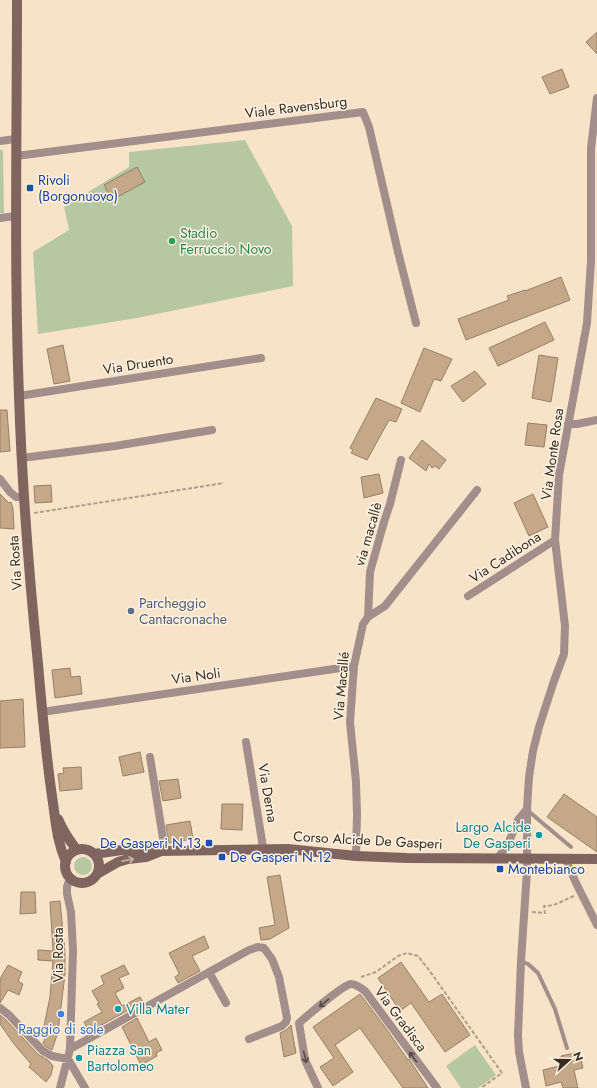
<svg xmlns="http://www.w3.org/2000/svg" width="597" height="1088" font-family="Jost,sans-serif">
	<rect width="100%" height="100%" fill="#f8e3c8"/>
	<path fill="#b6c7a4" d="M245,140l47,86 1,60 -156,32 -99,16 -5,-82 36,-22 -5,-23 65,-40v-15z
		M0,150h3l1,63h-4z
		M74 866a9 9 0 1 1 18 0a9 9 0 1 1-18 0Z
		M475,1045l21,30 -18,13h-17l-15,-22z"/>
	<path fill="#c4a887" stroke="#958068" d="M597,32v22l-11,-12z
		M562,69l7,18 -19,7 -8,-17z
		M137,167l8,15 -33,18 -8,-15z
		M561,277l9,23 -104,40 -8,-21 51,-19 -2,-4 18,-6v1z
		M545,322l9,18 -56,26 -9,-18z
		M63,345l7,36 -16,3 -7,-35z
		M424,348l28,11 -11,22 -7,-2 -14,33 -19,-9z
		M539,355l19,3 -7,44 -19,-4z
		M475,371l11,13 -23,18 -12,-16z
		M376,398l26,11 -6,13 -7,-2 -22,40 -16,-7 2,-3 -3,-2z
		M0,410h7l3,41 -10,1z
		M528,423l19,2 -3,22 -19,-2z
		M422,440l24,20 -7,9 -4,-3 -3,2 -3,-4 -3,7 -17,-13z
		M379,474l4,19 -19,5 -3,-21z
		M51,485l1,17 -17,1 -1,-17z
		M0,494l9,9 2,-1 2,7 1,20 -14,-1z
		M533,494l15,33 -19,9 -15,-33z
		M70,668l1,9 9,-1 2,18 -27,4 -3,-28z
		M23,699l2,48 -25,1v-47z
		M140,752l4,20 -21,4 -4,-19z
		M81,767l1,22 -22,2 -2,-17 6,-1 -1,-5z
		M178,779l3,19 -18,3 -4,-20z
		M564,794l33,23v35l-50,-35z
		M222,804h21l-1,26 -21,-1z
		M190,821l3,18 -24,4 -3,-18z
		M280,875l9,53 -19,11 -9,1 -2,-12 16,-3 -8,-48z
		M21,892h14l1,21 -16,1z
		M60,901l5,52v21l-7,58 -6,18 -6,-3 -3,-4 6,-13 -5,-4 6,-29 3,-36 -15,-1v-10l15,1 -3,-49z
		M204,936l5,12 -17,8 8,15 -22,12 -3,-6 4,-3 -1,-3 -9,-18z
		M401,962l28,40 13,-8 28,41 -25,17 -34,-49 -11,8 -22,-33z
		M8,965l14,7 -4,9 5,3 -4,11 -11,-5 -8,13v-24z
		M124,965l5,9 -10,4 5,10 -9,5 7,13 18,-9 3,5 -54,30 -5,-10 18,-10 -5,-8 2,-1 -7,-12 12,-7 -3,-8z
		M360,994l25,33 23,33 1,-1 19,29h-25l-43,-60 -25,17 18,27 -20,14 -13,-19 14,-9 -21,-31z
		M0,1015l5,4 34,36 9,5 5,6 -2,9 -5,7 -17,-15 2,-3 -17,-20 -14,-20z
		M137,1018l12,24 7,-4 6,12 -6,3 1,3 -16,9 -19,-38z
		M291,1025l5,28 -12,4 -4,-24 6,-3z
		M579,1052l4,16 -9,2 4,18h-15l-2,-6 -15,4 -3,-16 20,-5 -2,-9z"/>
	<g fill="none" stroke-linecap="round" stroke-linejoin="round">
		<path stroke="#af9f8a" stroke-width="2" stroke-dasharray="4 2" stroke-linecap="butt" d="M34,513l190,-30
			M532,912l13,1 -1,-7c12,0 20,-6 30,-10
			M361,977l15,-5 22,-16 9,-3 11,3 11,14 73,103 -21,15"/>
		<path stroke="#a28e8b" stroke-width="4" d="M527,810l44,37
			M521,961l7,3 10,9 17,36 12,39"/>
		<path stroke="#a28e8b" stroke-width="8" d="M0,141l16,-2
			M16,156l347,-44 6,15 29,125 18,71
			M0,218l16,-2
			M19,396l242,-38
			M568,424h9l20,-4
			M22,458l93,-12 97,-16
			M0,479l10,13 6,5h8
			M468,596l87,-56
			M368,617l2,-45 14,-50 6,-18 11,-44
			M42,712l312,-46
			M246,742l16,99 1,8
			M150,757l15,94
			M356,856l1,-42 -1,-32 -6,-60 4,-56 9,-42 5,-7 17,-11 92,-116
			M497,859l11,-15 10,-24 9,-11
			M566,860l10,23 21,42
			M209,972l17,31
			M0,1008l9,7 34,36 9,5 16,3 17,29
			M70,1049l179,-99 9,-3 6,1 8,11 7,18 8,41 -1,4 -4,4 -33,13
			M60,1088l10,-39 3,-99 -2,-38 -4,-18v-7l3,-9
			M318,1088l-13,-28 -6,-37c8,-7 44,-38 52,-39 5,0 10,4 14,7l72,97
			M526,1088l-7,-36 -1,-17 3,-74 6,-90v-62l2,-32 4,-26 6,-24 15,-46 10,-27 1,-28 -10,-86 4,-65 28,-152 4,-62v-113l6,-50"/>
		<path stroke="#80645f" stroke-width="10" d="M17,0c0,132 -3,264 2,396 3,89 10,179 19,268 4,47 8,93 15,139 3,21 4,38 13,59
			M58,819c5,12 11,21 19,31
			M65 866a17 17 0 1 1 34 0a17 17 0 1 1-34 0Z
			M94,854c23,-3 44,-8 67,-3l127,-2 68,7 51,2 190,1
			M97,874l21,-12 10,-3 18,-2 15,-6"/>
	</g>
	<defs><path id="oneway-shaft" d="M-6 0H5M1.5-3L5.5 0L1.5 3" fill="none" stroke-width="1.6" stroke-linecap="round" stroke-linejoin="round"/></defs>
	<use stroke="#c6b2a6" href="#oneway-shaft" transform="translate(128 860) rotate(-11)"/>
	<g stroke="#564a42">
		<use href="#oneway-shaft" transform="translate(324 1003) rotate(141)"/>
		<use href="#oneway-shaft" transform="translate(305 1057) rotate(76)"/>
		<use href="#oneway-shaft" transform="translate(413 1057) rotate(-127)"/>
	</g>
	<g fill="#1a4fb4" stroke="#fff2e1" stroke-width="1.5">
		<rect x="26" y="184" width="8" height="8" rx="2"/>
		<rect x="205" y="839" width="8" height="8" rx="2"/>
		<rect x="218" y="853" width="8" height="8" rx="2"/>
		<rect x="496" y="865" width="8" height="8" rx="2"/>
	</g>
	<circle fill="#2e9e5b" stroke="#fff2e1" stroke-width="1.5" cx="172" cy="241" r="4"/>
	<circle fill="#5c6f8a" stroke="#fff2e1" stroke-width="1.5" cx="131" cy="611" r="4"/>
	<g fill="#0f9aa8" stroke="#fff2e1" stroke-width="1.5">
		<circle cx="539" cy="835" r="4"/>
		<circle cx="118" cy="1009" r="4"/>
		<circle cx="79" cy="1058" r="4"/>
	</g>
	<circle fill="#3f7fe0" stroke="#fff2e1" stroke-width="1.5" cx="61" cy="1014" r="4"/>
	<g text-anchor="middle" stroke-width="3" stroke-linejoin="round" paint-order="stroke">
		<g font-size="14" fill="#352d23" stroke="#fff2e1">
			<text transform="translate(296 107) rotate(-7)" y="5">Viale Ravensburg</text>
			<text transform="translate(138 364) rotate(-9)" y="5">Via Druento</text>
			<text transform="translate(552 454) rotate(-82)" y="5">Via Monte Rosa</text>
			<text transform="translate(368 534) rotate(-74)" y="5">via macallè</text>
			<text transform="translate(505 557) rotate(-33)" y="5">Via Cadibona</text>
			<text transform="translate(15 563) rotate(-94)" y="5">Via Rosta</text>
			<text transform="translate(196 676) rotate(-8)" y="5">Via Noli</text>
			<text transform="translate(341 686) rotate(-85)" y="5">Via Macallé</text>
			<text transform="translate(268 793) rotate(80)" y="5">Via Derna</text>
			<text transform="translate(368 840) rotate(3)" y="5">Corso Alcide De Gasperi</text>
			<text transform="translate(58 955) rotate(-90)" y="5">Via Rosta</text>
			<text transform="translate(401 1019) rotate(53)" y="5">Via Gradisca</text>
		</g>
		<g font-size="14" fill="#164399" stroke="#fff2e1" text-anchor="start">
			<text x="38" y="185">Rivoli<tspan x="38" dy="16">(Borgonuovo)</tspan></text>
			<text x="201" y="848" text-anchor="end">De Gasperi N.13</text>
			<text x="230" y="862">De Gasperi N.12</text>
			<text x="508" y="874">Montebianco</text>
		</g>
		<g font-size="14" fill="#27864d" stroke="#fff2e1" text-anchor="start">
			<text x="180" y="238">Stadio<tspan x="180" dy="16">Ferruccio Novo</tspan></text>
		</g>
		<g font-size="14" fill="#4e5e75" stroke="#fff2e1" text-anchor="start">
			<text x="139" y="608">Parcheggio<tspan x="139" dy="16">Cantacronache</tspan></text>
		</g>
		<g font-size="14" fill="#0d838f" stroke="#fff2e1" text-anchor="start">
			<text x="531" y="832" text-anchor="end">Largo Alcide<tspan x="531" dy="16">De Gasperi</tspan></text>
			<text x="126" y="1014">Villa Mater</text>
			<text x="87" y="1055">Piazza San<tspan x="87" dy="16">Bartolomeo</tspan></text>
		</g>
		<g font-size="14" fill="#366cbe" stroke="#fff2e1">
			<text x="61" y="1034">Raggio di sole</text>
		</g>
	</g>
	<g transform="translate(569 1060) rotate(69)" stroke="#fff2e1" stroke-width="3" paint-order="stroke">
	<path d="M0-3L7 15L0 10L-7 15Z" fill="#352d23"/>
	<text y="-6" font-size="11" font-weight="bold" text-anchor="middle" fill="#352d23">N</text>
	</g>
</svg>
